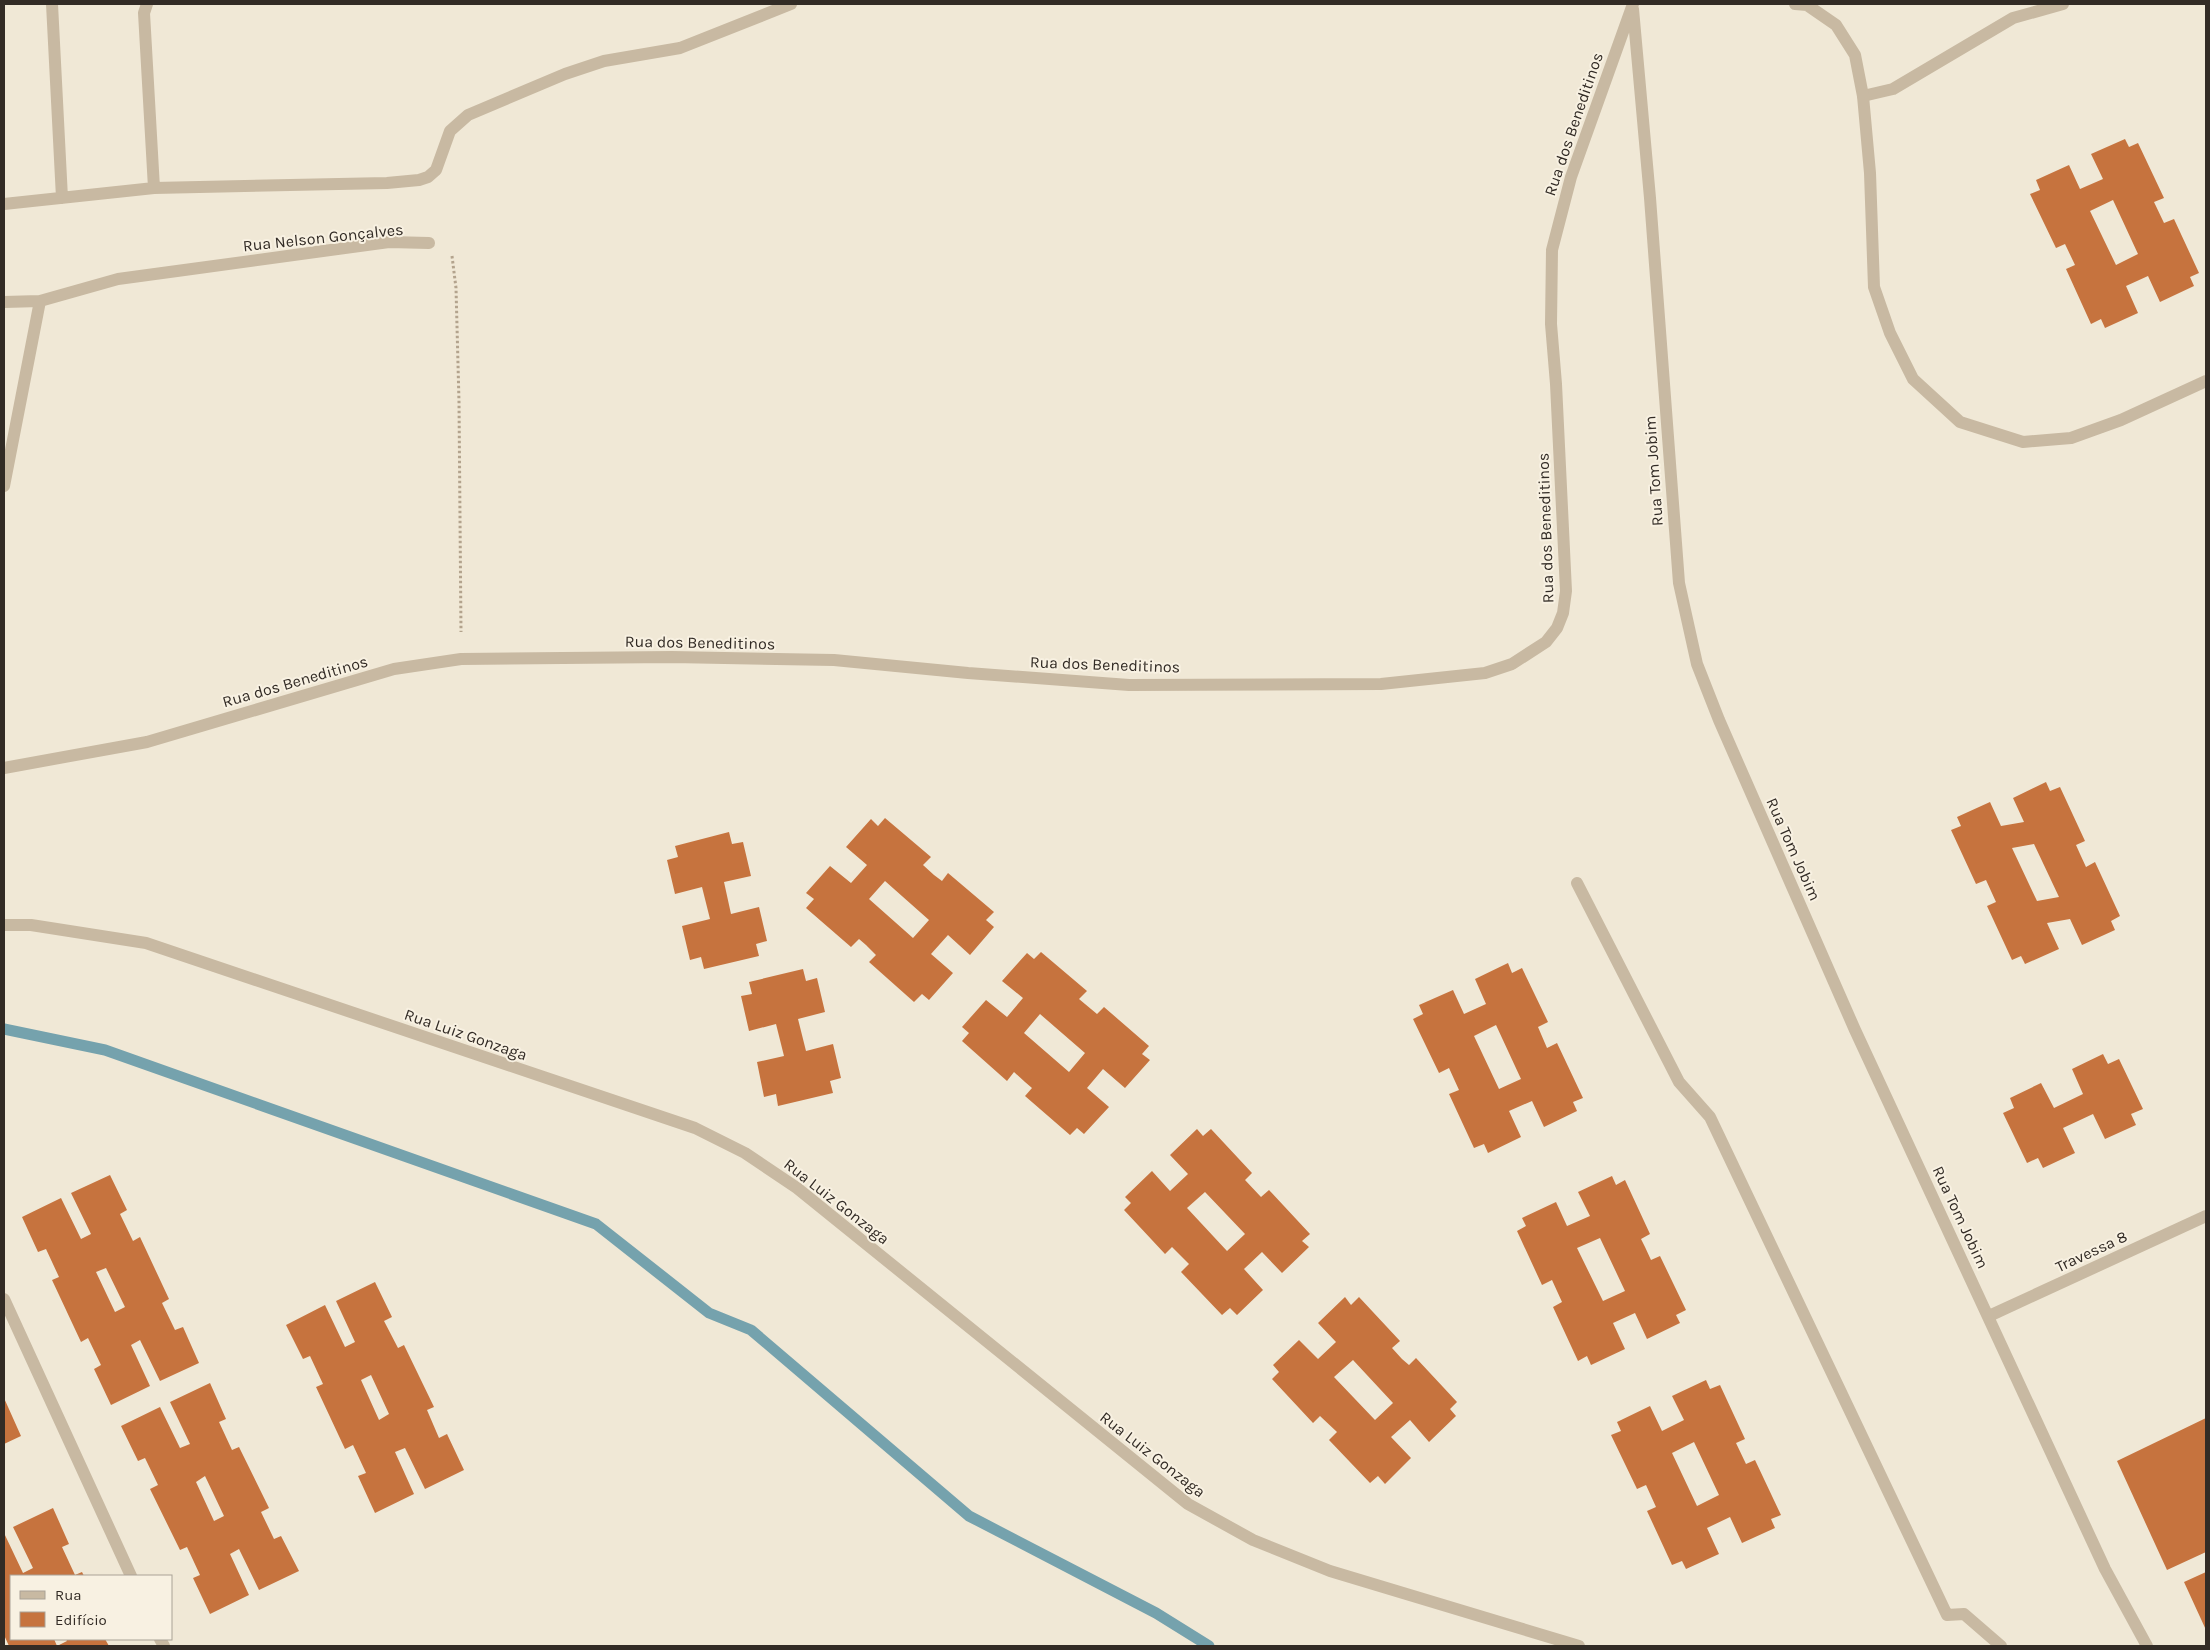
<svg xmlns="http://www.w3.org/2000/svg" width="2210" height="1650" font-family="Karla,sans-serif">
	<rect width="100%" height="100%" fill="#f0e8d6"/>
	<g fill="none" stroke-linecap="round" stroke-linejoin="round">
		<path stroke="#75a2ad" stroke-width="11" d="M4,1029l101,21 491,174 113,89 42,17 218,186 187,97 53,33"/>
	</g>
	<path fill="#c6733e" fill-rule="evenodd" d="M2125,139l4,8 9,-4 26,55 -10,4 10,21 10,-4 25,54 -9,4 4,9 -34,16 -12,-26 -22,10 12,27 -33,15 -4,-9 -10,5 -25,-55 9,-4 -10,-21 -9,4 -26,-54 10,-4 -4,-10 33,-15 11,24 23,-10 -12,-25zM2113,200l25,54 -22,11 -26,-54z
		M2046,782l4,9 10,-4 25,54 -9,4 4,9 6,13 9,-5 25,54 -9,5 4,9 -33,15 -12,-26 -23,4 12,26 -34,15 -4,-8 -9,4 -25,-54 9,-4 -10,-22 -10,4 -25,-54 10,-4 -4,-9 33,-15 11,24 23,-4 -11,-24zM2034,844l25,53 -22,4 -25,-53z
		M885,818l46,39 -8,8 11,10 8,6 6,-8 46,39 -8,8 8,7 -24,28 -22,-20 -17,19 22,19 -24,27 -7,-6 -8,8 -45,-40 7,-7 -10,-10 -7,-6 -8,8 -45,-39 8,-9 -8,-6 24,-27 21,17 16,-18 -21,-18 25,-28 7,7zM885,881l44,39 -16,18 -44,-39z
		M729,832l3,12 11,-2 8,34 -27,6 7,32 28,-7 8,34 -11,3 3,12 -55,13 -3,-12 -11,3 -8,-34 28,-7 -8,-32 -27,7 -8,-34 11,-3 -3,-11z
		M1041,952l46,39 -8,8 18,15 7,-7 45,39 -7,8 8,6 -25,28 -22,-19 -16,19 22,19 -25,27 -7,-6 -7,7 -45,-39 7,-8 -7,-6 -11,-10 -7,9 -45,-40 7,-8 -7,-6 24,-27 21,17 16,-19 -21,-17 25,-28 7,6zM1040,1014l45,39 -16,19 -45,-39z
		M1508,963l4,10 10,-5 26,54 -10,5 9,21 10,-5 26,55 -10,4 4,9 -33,16 -12,-26 -23,10 12,26 -33,16 -4,-9 -10,4 -25,-54 10,-4 -10,-22 -10,5 -26,-54 10,-5 -4,-9 34,-15 11,24 22,-10 -11,-25zM1496,1025l25,54 -22,10 -25,-53z
		M803,969l3,12 11,-3 8,34 -27,7 8,32 27,-7 8,34 -11,3 3,12 -55,13 -2,-12 -12,3 -7,-35 27,-6 -8,-32 -27,7 -8,-35 11,-2 -3,-12z
		M2103,1054l5,10 11,-5 24,50 -12,5 5,11 -31,14 -12,-25 -30,14 12,25 -32,15 -5,-10 -11,5 -24,-50 11,-5 -4,-10 31,-15 13,25 29,-14 -11,-25z
		M1197,1129l6,7 8,-7 41,44 -7,7 16,17 8,-7 41,44 -8,7 7,6 -27,26 -20,-21 -18,17 19,21 -26,25 -7,-7 -8,7 -41,-43 8,-8 -17,-17 -7,7 -41,-44 7,-7 -6,-6 27,-26 18,20 18,-17 -18,-19zM1205,1192l40,42 -18,17 -40,-43z
		M110,1175l17,35 -7,4 13,27 7,-4 29,62 -7,4 13,27 8,-3 16,36 -39,18 -20,-41 -9,5 19,41 -39,19 -17,-36 7,-4 -13,-27 -7,4 -29,-62 7,-3 -13,-28 -8,3 -16,-35 39,-19 20,41 10,-5 -20,-41zM106,1268l19,39 -10,5 -19,-40z
		M1612,1176l4,9 9,-5 25,54 -9,5 4,8 6,13 9,-4 26,54 -10,5 4,8 -33,16 -12,-26 -22,10 12,26 -34,16 -4,-9 -9,5 -25,-54 9,-5 -10,-22 -10,5 -25,-54 9,-5 -4,-8 34,-16 11,24 23,-10 -12,-24zM1600,1238l25,53 -22,10 -26,-53z
		M375,1282l17,35 -8,4 14,27 6,-3 30,62 -7,3 12,28 8,-4 17,36 -39,19 -20,-41 -10,4 19,42 -39,19 -17,-37 8,-3 -13,-28 -8,4 -29,-62 7,-3 -13,-28 -7,3 -17,-34 39,-20 20,42 10,-5 -19,-41zM371,1375l18,39 -10,6 -18,-40z
		M1345,1297l6,8 8,-8 41,44 -8,7 10,11 7,6 7,-7 41,44 -7,7 6,7 -27,26 -19,-22 -19,17 20,21 -26,26 -7,-8 -8,7 -41,-43 8,-8 -17,-16 -7,7 -41,-44 7,-7 -6,-7 26,-25 19,19 18,-17 -18,-19zM1353,1360l40,43 -18,17 -41,-43z
		M1706,1380l4,9 10,-4 25,54 -9,4 10,21 9,-4 26,55 -10,4 4,9 -33,15 -12,-26 -23,11 12,26 -33,15 -4,-8 -10,4 -25,-54 9,-4 -10,-22 -9,4 -26,-54 10,-4 -4,-9 33,-16 12,25 22,-11 -12,-24zM1694,1442l25,53 -22,11 -25,-53z
		M210,1383l16,36 -7,3 13,28 7,-3 30,61 -8,4 13,27 7,-3 18,35 -40,19 -20,-41 -9,5 19,41 -39,19 -17,-36 7,-3 -13,-28 -7,3 -30,-61 8,-4 -13,-27 -7,3 -17,-35 39,-19 20,41 10,-4 -20,-42zM205,1476l19,40 -10,5 -18,-39z
		M4,1398l17,38 -17,8z
		M2206,1418v134l-39,18 -50,-109z
		M53,1508l16,36 -7,3 13,28 7,-3 2,4h-73v63h43l3,7 10,-5 -1,-2h39l4,7h-100l-5,-11v-102l19,40 10,-5 -20,-41z
		M2206,1572v58l-22,-48z"/>
	<g fill="none" stroke-linecap="round" stroke-linejoin="round">
		<path stroke="#b3a38d" stroke-width="3" stroke-dasharray="2.5 2.5" stroke-linecap="butt" d="M452,256l4,32 3,114 2,230"/>
		<path stroke="#c8b9a2" stroke-width="12" d="M52,4l10,194
			M147,4l-3,9 10,175
			M1863,96l30,-7 120,-71 50,-14
			M4,204l150,-16 233,-5 32,-3 9,-3 8,-7 14,-39 18,-16 97,-41 39,-13 76,-13 111,-44
			M1577,883l102,199 31,35 237,498 17,-1 37,32
			M4,1299l127,277
			M160,1639l4,7"/>
		<path stroke="#c8b9a2" stroke-width="12" d="M1795,4l12,1 29,20 19,30 8,41 7,77 4,114 16,46 23,46 47,43 63,20 48,-4 50,-18 85,-39
			M1633,9l17,189 29,385 18,81 22,56 136,310 250,539 42,77
			M4,302l36,-1 78,-22 59,-8 212,-29 40,1
			M4,486l36,-185
			M4,768l143,-26 247,-73 67,-10 211,-2 162,3 134,13 161,12 252,-1 104,-11 27,-9 34,-22 11,-14 6,-15 3,-22 -10,-207 -5,-60 1,-74 19,-73 62,-173
			M4,925h27l115,18 549,185 50,25 52,35 391,316 65,36 77,31 249,75
			M1989,1316l217,-100"/>
	</g>
	<g text-anchor="middle" stroke-width="4" stroke-linejoin="round" paint-order="stroke">
		<g font-size="16" fill="#322b25" stroke="#f8f1e2">
			<text transform="translate(1573 124) rotate(-71)" y="6">Rua dos Beneditinos</text>
			<text transform="translate(323 237) rotate(-6)" y="6">Rua Nelson Gonçalves</text>
			<text transform="translate(1653 471) rotate(-94)" y="6">Rua Tom Jobim</text>
			<text transform="translate(1545 528) rotate(-92)" y="6">Rua dos Beneditinos</text>
			<text transform="translate(700 642) rotate(1)" y="6">Rua dos Beneditinos</text>
			<text transform="translate(1105 664) rotate(2)" y="6">Rua dos Beneditinos</text>
			<text transform="translate(295 681) rotate(-16)" y="6">Rua dos Beneditinos</text>
			<text transform="translate(1794 849) rotate(66)" y="6">Rua Tom Jobim</text>
			<text transform="translate(466 1034) rotate(19)" y="6">Rua Luiz Gonzaga</text>
			<text transform="translate(837 1201) rotate(38)" y="6">Rua Luiz Gonzaga</text>
			<text transform="translate(1961 1217) rotate(65)" y="6">Rua Tom Jobim</text>
			<text transform="translate(2091 1251) rotate(-25)" y="6">Travessa 8</text>
			<text transform="translate(1153 1454) rotate(38)" y="6">Rua Luiz Gonzaga</text>
		</g>
	</g>
	<rect width="2210" height="1650" fill="none" stroke="#322b25" stroke-width="10"/>
	<rect x="10" y="1575" width="162" height="65" fill="#f8f1e2" stroke="#a9a296"/>
	<rect x="20" y="1591" width="25" height="8" fill="#c8b9a2" stroke="#a9a296"/>
	<text x="55" y="1600" font-size="15" fill="#322b25">Rua</text>
	<rect x="20" y="1612" width="25" height="15" fill="#c6733e" stroke="#a9a296"/>
	<text x="55" y="1625" font-size="15" fill="#322b25">Edifício</text>
</svg>
